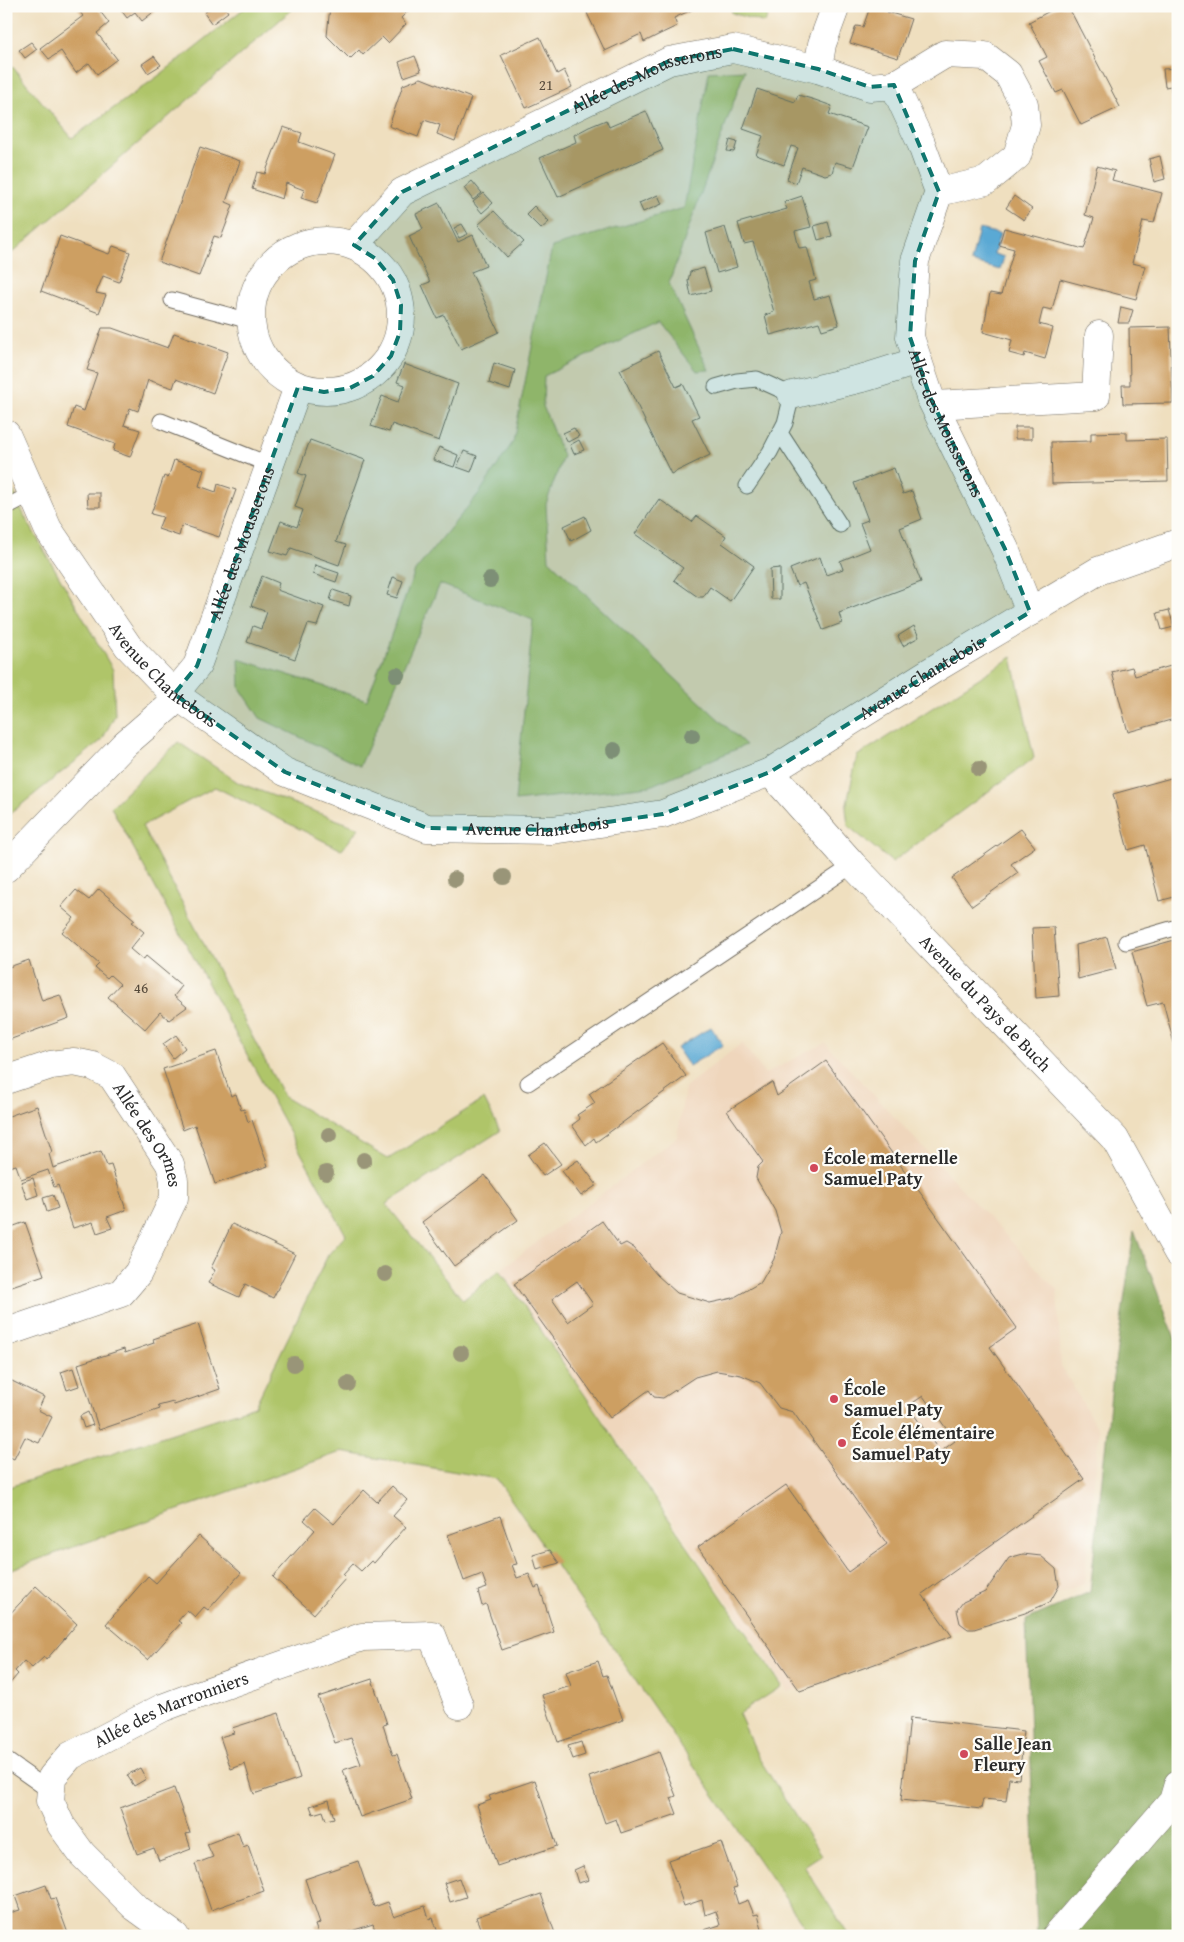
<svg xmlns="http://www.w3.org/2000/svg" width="1184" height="1942" font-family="'Gentium Book Plus',serif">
	<rect width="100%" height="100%" fill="#fdfcf7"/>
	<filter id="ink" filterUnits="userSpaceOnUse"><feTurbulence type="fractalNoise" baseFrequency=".02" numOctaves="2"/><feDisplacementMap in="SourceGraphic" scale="10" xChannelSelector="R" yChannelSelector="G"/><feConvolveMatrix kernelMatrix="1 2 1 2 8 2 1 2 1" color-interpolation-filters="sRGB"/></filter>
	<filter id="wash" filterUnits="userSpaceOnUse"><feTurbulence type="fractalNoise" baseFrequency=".0096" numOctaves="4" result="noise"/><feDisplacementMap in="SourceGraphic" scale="20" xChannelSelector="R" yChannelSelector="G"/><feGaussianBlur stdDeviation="1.12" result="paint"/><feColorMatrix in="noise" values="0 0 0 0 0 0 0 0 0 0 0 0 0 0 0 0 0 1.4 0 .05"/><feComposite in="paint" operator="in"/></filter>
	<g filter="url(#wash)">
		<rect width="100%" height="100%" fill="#efdfbf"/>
		<path fill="#efd6bc" d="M742,1043l23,31 60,-31 232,247 4,76 38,65 -15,153 -296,108 -85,-128 -203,-294 177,-133 8,-50z"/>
		<path fill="#afc569" stroke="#6d784a" d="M247,6h49l-290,252v-199l66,79 89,-64z
			M732,6h39l-6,17 -33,-10z
			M745,70l-76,213 40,87 -12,1 -39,-49 -114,54 -1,30 20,50 -17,48 3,56 197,185 -96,41 -135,15 18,-181 -93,-36 -80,182 -100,-48 -20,-30 -1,-29 128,41 48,-129 65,-79 33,-50 39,-195 132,-39 25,-136z
			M6,475l19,42 88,153 2,45 -13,25 -96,77z
			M1012,657l22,101 -142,104 -44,-36 -2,-18 11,-52z
			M178,742l61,41 120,45 -17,22 -127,-63 -73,39 142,271 104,62 96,-60 16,32 -114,73 77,96 37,-30 282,416 -43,28 19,43 63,98 -17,11 45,70h-38l-314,-457 -156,-27 -335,119v-83l249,-82 73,-151 18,-20 -235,-428z"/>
		<path fill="#8baa5d" stroke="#5b6a44" d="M1134,1231l44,115v590h-141l-11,-316 64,-28 22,-208z"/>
		<path fill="#5aa9d4" stroke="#426a80" d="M979,229l21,5 -6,20 10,3 -4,13 -29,-8z
			M711,1027l12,18 -34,21 -12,-18z"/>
		<g id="blocks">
			<path fill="#cd9f62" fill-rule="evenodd" d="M83,6h13l13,17 -12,10 20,26 -20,15 -8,-11 -13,10 -15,-22 -12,8 -9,-11 43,-32 -5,-7z
				M118,6h43l-19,15 -7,-9 -8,6z
				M214,6h10l4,6 -16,12 -8,-11z
				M330,6h83l-12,12 5,6 -18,19 -6,-6 -19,18 -4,-5 -9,9 -23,-23z
				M600,6h100l-26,12 3,8 -17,8 -16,8 -3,-8 -36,17 -18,-38z
				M857,6h31l-1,6 24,7 -13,39 -48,-15 6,-17 7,1 6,-17z
				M1059,6h9l52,101 -39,18 -18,-35 -7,3 -17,-32 8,-4 -18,-35z
				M540,37l17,37 7,-4 8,17 -46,21 -25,-53z
				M31,42l6,7 -12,9 -6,-8z
				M154,56l7,9 -13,8 -6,-9z
				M415,56l6,15 -17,6 -5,-15z
				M1178,68v78h-2l-5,-60 -6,1 -2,-18z
				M421,78l50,20 -16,43 -18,-7 3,-9 -16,-5 -6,17 -29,-11 14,-41z
				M757,89l38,13 3,-7 17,5 17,6 -3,8 39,13 -15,40 -18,-5 -3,11 -7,2 -23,-8 -6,16 -9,-4 11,-31 -7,-2 -7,19 -28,-10 7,-19 -20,-7z
				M646,111l17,39 -105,47 -18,-39 36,-16 -2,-7 15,-8 17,-7 3,7z
				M283,127l19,6 -3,9 36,13 -18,48 -16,-5 3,-8 -18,-7 -4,16 -30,-10 5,-17 8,2z
				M730,140l7,2 -3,10 -7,-1z
				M200,147l40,14 -14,41 7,3 -6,17 -6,16 -7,-2 -15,40 -40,-14z
				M1160,156l5,23 -11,3 -5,-23z
				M1097,166l18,5 -3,9 50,13 -8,30 -11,-2 -11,42 13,3 -9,33 -76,-20 -8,31 -9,-2 -4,16 14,4 -8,31 -20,-6 -1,4 -15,-4 3,-13 -29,-8 7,-39 11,2 13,-46 -15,-4 5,-17 80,21 10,-31 -9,-3z
				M472,181l10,12 -9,7 -9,-12z
				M484,193l9,10 -11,10 -9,-11z
				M658,195l4,9 -19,8 -4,-9z
				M802,196l9,31 -16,4 4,17 8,-1 9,33 -7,2 5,17 16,-4 9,30 -17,5 -3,-8 -49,13 -5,-20 9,-3 -10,-35 -11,-35 -9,2 -6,-21 49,-14 -3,-7z
				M1014,196l18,13 -8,11 -18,-12z
				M439,203l19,39 15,-7 13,31 -15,6 28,60 -38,17 -17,-34 -7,3 -7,-15 -8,-18 8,-3 -21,-46 14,-7 -7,-15z
				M534,206l15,16 -8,7 -15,-15z
				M494,211l30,31 -17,15 -29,-32z
				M828,222l4,14 -14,4 -4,-14z
				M462,224l6,10 -9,4 -5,-10z
				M725,227l12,40 -20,6 -11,-40z
				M60,236l49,18 4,-8 17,6 -11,30 -16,-6 -7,17 10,2 -7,18 -58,-22z
				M704,268l7,23 -20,5 -3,-15 2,-9z
				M1121,307l12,3 -4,13h-11z
				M1170,327l3,76 -50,1 -1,-19h8l-1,-57z
				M102,328h10l56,20 6,-15 54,19 -15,41 -37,-14 -3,9 -25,-8 -10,31 -8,-3 -6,17 16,5 -10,27 -17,-6 2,-7 -47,-17 6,-20 10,4 13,-38 -10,-3z
				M658,351l18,36 7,-3 16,32 -7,3 18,36 -39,19 -51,-104z
				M494,363l21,7 -5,20 -21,-7z
				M404,364l54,20 -19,57 -47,-17 -3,8 -18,-6 11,-30 16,6 7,-17 -8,-3z
				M1015,427h17v12h-17z
				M574,428l5,8 -11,6 -5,-9z
				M1127,432v8l40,-1 1,42 -116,3 -1,-42 40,-1v-8z
				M310,440l55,20 -29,82 10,3 -7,20 -48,-17 -4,8 -17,-5 11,-30 16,6 6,-17 -8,-3 11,-31 -8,-3z
				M579,440l5,10 -10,4 -4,-9z
				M439,447l19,8 -4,12 -21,-7z
				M464,451l13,5 -6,16 -14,-5z
				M174,460l30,10 -5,16 17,6 2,-8 18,6 -17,47 -37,-12 -3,11 -21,-7 5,-12 -12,-3 13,-38 4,2z
				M894,468l9,26 9,-3 10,28 -22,9 21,54 -82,31 3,10 -19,7 -19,-47 -7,3 -7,-17 30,-12 6,18 17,-6 -3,-8 30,-12 -10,-26 8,-3 -14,-37z
				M87,493h13v14h-12z
				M659,499l33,23 5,-6 29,20 -4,7 32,23 -24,35 -20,-14 -7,10h-5l-24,-17 9,-12 -48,-34z
				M585,516l6,14 -20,11 -7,-15z
				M315,565l24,8 -3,9 -23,-8z
				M780,568v31h-9l-1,-30z
				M262,576l17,7 -2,7 47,17 -7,19 -9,-2 -13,35 -48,-17 6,-16 8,3 6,-17 -16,-6z
				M393,577l10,4 -6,17 -10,-3z
				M333,590l18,6 -2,10 -19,-6z
				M1169,610l5,17 -12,3 -5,-17z
				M914,626l5,11 -16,9 -5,-10z
				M1178,664v54l-50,14 -16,-60 20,-5 3,9z
				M1178,776v120l-19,5 -14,-56 -17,5 -15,-56z
				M1021,829l14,18 -24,17 7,9 -46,33 -20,-28z
				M99,889l36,31 -3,2 12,10 -14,17 13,11 3,-4 36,30 -8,10 13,11 -18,13 -9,-8 -15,17 -37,-32 12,-13 -10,-9 -3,3 -12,-10 4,-4 -37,-32 12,-14 -13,-11 15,-17 13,10z
				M1054,927l5,69 -23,2 -4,-70z
				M1107,937l9,32 -38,10 -2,-34z
				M1178,939v115h-1l-14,-52 -16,4 -15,-54z
				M29,960l13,41 18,-6 9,23 -63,23v-73z
				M176,1035l9,13 -12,10 -10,-14z
				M662,1043l24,33 -90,66 -2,-4 -8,7 -14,-20 8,-6 -3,-4 18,-12 -6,-9z
				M216,1051l15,45 5,-2 5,16 3,-1 4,13 4,-2 16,46 -53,18 -20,-59 -12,5 -20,-61z
				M826,1061l191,267 -27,19 94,132 -162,115 30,42 -152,55 -102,-144 88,-62 62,87 39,-28 -94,-132 -14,-4 -19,-25 -19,-8 -24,-4 -22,6 -32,21 -9,-1 -5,-7 -39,28 -96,-134 88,-63 18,25 6,-3 8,5 23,27 20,18 33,10 23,-5 28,-16 13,-23 7,-27 -6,-21 -19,-33 2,-11 5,-5 -36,-51 45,-29 5,14zM577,1281l16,23 -25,18 -16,-23zM923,1396l32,45 -15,11 -32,-46z
				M37,1106l15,46 -3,2 4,14 48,-17 6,15 4,-1 15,45 -19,7 5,11 -15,5 -4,-11 -20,6 -15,-43 -4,2 -6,-17 -27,9 -5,-14 -10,3v-51z
				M545,1143l16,21 -18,12 -15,-21z
				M578,1160l19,25 -16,11 -19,-25z
				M485,1175l33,45 -64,46 -32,-44z
				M33,1178l5,17 -11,4 -6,-17z
				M53,1195l5,13 -11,4 -4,-14z
				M25,1222l19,53 -38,13v-59z
				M232,1224l63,30 -22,44 -28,-14 -6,13 -31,-14 7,-13 -4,-2z
				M198,1324l22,65 -46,16 -1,-3 -15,4 2,3 -61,21 -21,-66 46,-15 1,4 29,-10 -1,-4z
				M73,1368l6,18 -12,4 -6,-18z
				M6,1378l38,19 -6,13 14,7 -13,26 -14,-6 -11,22 -8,-4z
				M88,1412l5,13 -9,3 -4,-12z
				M392,1486l15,14 -14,16 13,11 -32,36 -3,-2 -10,10 -8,-7 -10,11 3,3 -32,36 -41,-37 42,-47 -11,-10 11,-12 19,16 30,-34 13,12z
				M500,1516l17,48 -5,1 5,13 12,-4 6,14 4,-2 15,46 -52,18 -16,-46 -4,2 -4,-15 9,-3 -5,-14 -18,7 -16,-46z
				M199,1536l42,37 -33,37 -4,-3 -9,10 -8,-7 -9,11 3,2 -33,37 -42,-36 42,-48 8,7z
				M550,1550l9,13 -22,7 -4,-15z
				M1023,1554l18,2 15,13 3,17 -9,16 -25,11 -51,16h-6l-8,-6 -3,-13 6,-8 22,-10 24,-34z
				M36,1586l41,38 -31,36 -2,-3 -12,11 -8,-7 -9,10 3,3 -12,14v-70z
				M598,1661l5,15 4,-1 16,45 -65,22 -16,-47 29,-9 -5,-14z
				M372,1679l15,45 -4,1 5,16 5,14 4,-1 15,45 -52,18 -17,-47 18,-6 -10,-26 -16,5 -17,-46z
				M279,1713l21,65 -46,16 -9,-30 -14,5 -11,-32 14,-4 -2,-5z
				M910,1718l114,13 -5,48 -10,-1 -3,23 -23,-2 -2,10 -80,-9z
				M581,1742l4,13 -12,4 -5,-13z
				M659,1752l17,44 -5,2 6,16 -56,19 -5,-14 -11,4 -16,-46z
				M140,1768l6,11 -12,7 -7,-11z
				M535,1780l22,66 -60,20 -20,-61 14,-5 -2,-4z
				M174,1788l16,45 -4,1 5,15 -32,12 -5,-13 -17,6 -17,-46z
				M329,1800l5,18 -8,2 -3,-9 -10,3 -3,-8z
				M238,1832l5,15 5,-2 16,46 -53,19 -16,-46 18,-7 -6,-13z
				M721,1842l16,45 -4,1 5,16 10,-4 6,15 4,-1 6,22h-59l-1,-6 16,-5 -4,-14 -11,4 -3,-15 -18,6 -16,-46z
				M358,1861l16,46 14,-5 6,15 31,-11 4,13 4,-1 6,18h-62l-4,-12 -37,12h-17l-4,-11 5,-2 -15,-44z
				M583,1866l6,14 -11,3 -4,-13z
				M459,1878l7,19 -16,5 -6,-19z
				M46,1885l5,14 4,-1 14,38h-63v-22l14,-4 -5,-14z
				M541,1894l15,42h-73l-7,-19z"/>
		</g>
	</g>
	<g filter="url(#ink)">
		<use href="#blocks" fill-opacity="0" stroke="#706a5f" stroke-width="1"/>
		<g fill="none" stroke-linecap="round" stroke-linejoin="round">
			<g stroke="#706a5f" stroke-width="17">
				<path id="service" d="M172,300l78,21
					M716,387l21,-6 20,-2 35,16 -7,28 -15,29 -23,34
					M161,421l109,44
					M780,433l60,92
					M6,507l27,-14
					M1126,942l52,-15
					M528,1083l325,-218
					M6,1760l44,31"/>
			</g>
			<g stroke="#706a5f" stroke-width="29">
				<g id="minor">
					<path d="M818,69l4,-25 14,-38"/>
					<path d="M894,85l51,-31 40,2 23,18 16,30 2,21 -9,31 -31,25 -47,11"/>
					<circle cx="326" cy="316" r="75"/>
					<path id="s1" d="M354,245l48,-53 267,-131 64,-12 85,20 52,18 24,-2 27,58 18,49 -24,69 -5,76 20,60 75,152 25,63"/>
					<path d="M792,395l75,-18 51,-16"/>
					<path d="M935,405l161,-9 3,-61"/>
					<path id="s2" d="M6,434l42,95 80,117 46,48 111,78 142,56 125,2 111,-16 107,-42 161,-101 167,-100 80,-28"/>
					<path id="s3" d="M770,772l83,93 262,274 63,114"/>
					<path id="s4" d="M6,868l119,-124 44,-38 5,-12 23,-28 101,-279"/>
					<path id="s5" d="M6,1080l45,-15 23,-3 19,4 19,10 58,88 4,16v18l-36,75 -17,20 -111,38h-4"/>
					<path id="s6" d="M175,1936l-40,-29 -53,-53 -21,-29 -11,-24 2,-24 18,-21 92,-48 24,-9 176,-62 70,-2 27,70"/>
					<path d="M1056,1936l117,-135 5,-17"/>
				</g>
			</g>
			<use href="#service" stroke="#fff" stroke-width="15"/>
			<use href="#minor" stroke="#fff" stroke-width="28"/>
		</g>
		<g fill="#999578">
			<circle cx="490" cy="580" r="8"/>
			<circle cx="397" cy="675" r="8"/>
			<circle cx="692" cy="736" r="8"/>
			<circle cx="614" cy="750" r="8"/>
			<circle cx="979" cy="769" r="8"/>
			<circle cx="504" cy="877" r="8"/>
			<circle cx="455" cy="879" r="8"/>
			<circle cx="329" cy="1135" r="8"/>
			<circle cx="364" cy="1160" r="8"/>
			<circle cx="326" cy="1173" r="8"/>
			<circle cx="385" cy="1274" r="8"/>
			<circle cx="461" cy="1353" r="8"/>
			<circle cx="294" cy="1364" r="8"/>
			<circle cx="348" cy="1384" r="8"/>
		</g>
	</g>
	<path fill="#0f766e" fill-opacity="0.2" stroke="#0f766e" stroke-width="4" stroke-dasharray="10 6" stroke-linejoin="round" d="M733,49l85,20 52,18 24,-2 45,107 -24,69 -5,76 20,60 75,152 25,63 -260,160 -107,42 -111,16 -125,-2 -142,-56 -111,-78 23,-28 101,-279 26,5 26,-4 23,-12 18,-20 9,-24 1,-27 -8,-25 -17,-21 -22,-14 48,-53 267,-131z"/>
	<g fill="#d1495b" stroke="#fdfcf7" stroke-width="2">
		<circle cx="814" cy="1168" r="5"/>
		<circle cx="834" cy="1399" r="5"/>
		<circle cx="842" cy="1443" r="5"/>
		<circle cx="964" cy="1754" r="5"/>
	</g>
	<g text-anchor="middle" stroke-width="4.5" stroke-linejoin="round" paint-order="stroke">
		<g font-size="15" fill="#544839">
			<text x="546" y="90">21</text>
			<text x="141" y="993">46</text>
		</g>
		<g font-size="18" fill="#2b2b2b" stroke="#fdfcf7">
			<text dy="6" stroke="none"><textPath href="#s1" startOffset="342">Allée des Mousserons</textPath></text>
			<text dy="6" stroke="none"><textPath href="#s1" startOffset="959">Allée des Mousserons</textPath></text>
			<text dy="6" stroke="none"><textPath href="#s4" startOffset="410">Allée des Mousserons</textPath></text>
			<text dy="6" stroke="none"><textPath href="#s2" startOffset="291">Avenue Chantebois</textPath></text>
			<text dy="6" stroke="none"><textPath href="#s2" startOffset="1131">Avenue Chantebois</textPath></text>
			<text dy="6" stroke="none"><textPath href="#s2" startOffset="711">Avenue Chantebois</textPath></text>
			<text dy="6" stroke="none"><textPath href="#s3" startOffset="316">Avenue du Pays de Buch</textPath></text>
			<text dy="6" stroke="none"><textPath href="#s5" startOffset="181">Allée des Ormes</textPath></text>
			<text dy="6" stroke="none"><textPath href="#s6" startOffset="350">Allée des Marronniers</textPath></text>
		</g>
		<g font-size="18" font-weight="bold" fill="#2b2b2b" stroke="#fdfcf7" text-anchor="start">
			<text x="824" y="1164">École maternelle<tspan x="824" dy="21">Samuel Paty</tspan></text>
			<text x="844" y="1395">École<tspan x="844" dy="21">Samuel Paty</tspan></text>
			<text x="852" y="1439">École élémentaire<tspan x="852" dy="21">Samuel Paty</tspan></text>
			<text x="974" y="1750">Salle Jean<tspan x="974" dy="21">Fleury</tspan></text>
		</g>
	</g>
	<rect width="1184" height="1942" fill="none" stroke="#fdfcf7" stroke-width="25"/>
</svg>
